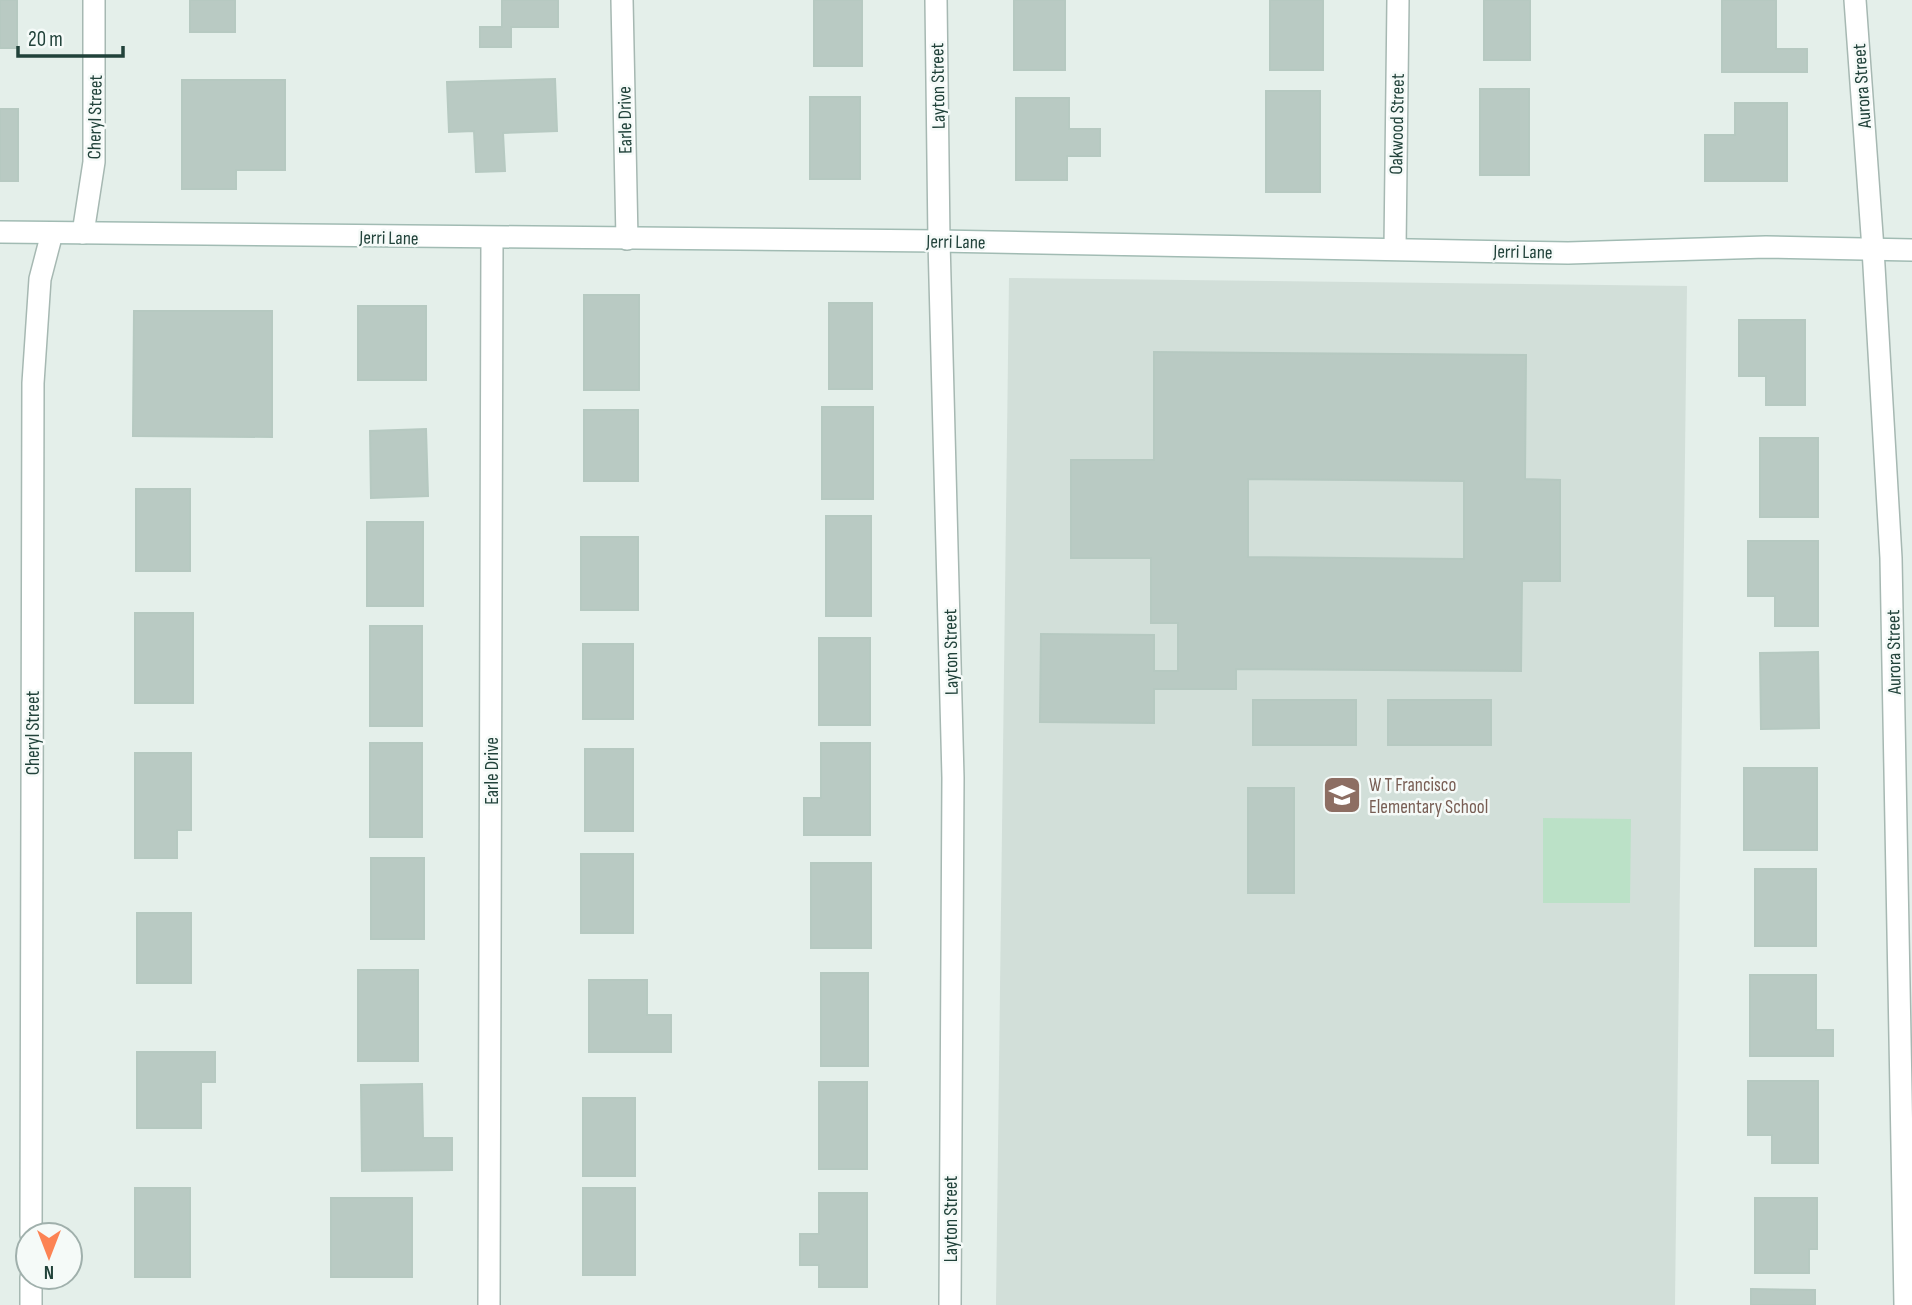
<svg xmlns="http://www.w3.org/2000/svg" width="1912" height="1305" font-family="'Sofia Sans Condensed',sans-serif">
	<rect width="100%" height="100%" fill="#e4efea"/>
	<path fill="#d2dfd9" d="M1009,278l678,8 -12,1019h-679z"/>
	<path fill="#bbe1c7" d="M1543,818l88,1 -1,84h-87z"/>
	<path fill="#b9cac3" stroke="#b6c9c1" stroke-width="2" fill-rule="evenodd" d="M0,0h17v48h-17z
		M190,0h45v32h-45z
		M502,0h56v27h-47v20h-31v-20h22z
		M814,0h48v66h-48z
		M1014,0h51v70h-51z
		M1270,0h53v70h-53z
		M1484,0h46v60h-46z
		M1722,0h54v49h31v23h-85z
		M555,79l2,52 -54,2 2,38 -29,1 -2,-41 -25,1 -2,-50z
		M182,80h103v90h-49v19h-54z
		M1480,89h49v86h-49z
		M1266,91h54v101h-54z
		M810,97h50v82h-50z
		M1016,98h53v31h31v27h-33v24h-51z
		M1735,103h52v78h-82v-46h30z
		M0,109h18v72h-18z
		M584,295h55v95h-55z
		M829,303h43v86h-43z
		M358,306h68v74h-68z
		M134,311h138v126l-139,-1z
		M1739,320h66v85h-39v-29h-27z
		M1154,352l372,3 -1,124 35,1v101h-38l-1,90 -285,-2v20h-82v34l-114,-1 1,-88 113,1v36h24v-48h-27v-65h-80v-98h83zM1248,479l216,2v78l-216,-2z
		M822,407h51v92h-51z
		M584,410h54v71h-54z
		M426,429l2,67 -57,2 -1,-67z
		M1760,438h58v79h-58z
		M136,489h54v82h-54z
		M826,516h45v100h-45z
		M367,522h56v84h-56z
		M581,537h57v73h-57z
		M1748,541h70v85h-43v-30h-27z
		M135,613h58v90h-58z
		M370,626h52v100h-52z
		M819,638h51v87h-51z
		M583,644h50v75h-50z
		M1818,652l1,76 -58,1 -1,-76z
		M1253,700h103v45h-103z
		M1388,700h103v45h-103z
		M370,743h52v94h-52z
		M821,743h49v92h-66v-37h17z
		M585,749h48v82h-48z
		M135,753h56v77h-14v28h-42z
		M1744,768h73v82h-73z
		M1248,788h46v105h-46z
		M581,854h52v79h-52z
		M371,858h53v81h-53z
		M811,863h60v85h-60z
		M1755,869h61v77h-61z
		M137,913h54v70h-54z
		M358,970h60v91h-60z
		M821,973h47v93h-47z
		M1750,975h66v55h17v26h-83z
		M589,980h58v35h24v37h-82z
		M137,1052h78v30h-14v46h-64z
		M1748,1081h70v82h-46v-28h-24z
		M819,1082h48v87h-48z
		M422,1084l1,54h29v32l-90,1 -1,-86z
		M583,1098h52v78h-52z
		M135,1188h55v89h-55z
		M583,1188h52v87h-52z
		M819,1193h48v94h-48v-22h-19v-31h19z
		M331,1198h81v79h-81z
		M1755,1198h62v51h-8v24h-54z
		M1751,1289l64,1v15h-64z"/>
	<g fill="none" stroke-linecap="round" stroke-linejoin="round">
		<g stroke="#a6b8b2" stroke-width="24">
			<path id="street" d="M622,0l5,239
				M936,0l3,241 14,537 -3,527
				M1855,0l18,249 18,309 14,747
				M83,233l11,-71v-162
				M1395,248l3,-248
				M31,1235l2,-852 7,-104 12,-46
				M31,1305v-28
				M489,1305l3,-1067"/>
		</g>
		<g stroke="#a1bbb3" stroke-width="24">
			<path id="secondary" d="M0,232l939,9 629,12 198,-6 146,3"/>
		</g>
		<use href="#street" stroke="#fff" stroke-width="21"/>
		<use href="#secondary" stroke="#fff" stroke-width="21"/>
	</g>
	<defs>
		<g id="school-square" transform="scale(2.0125)"><rect x="-9" y="-9" width="18" height="18" rx="4" fill="#8d6e63" stroke="#f5faf8"/><path d="M0-5L7-2L0 1L-7-2ZM-4 1L0 2.5L4 1V4Q0 6-4 4Z" fill="#fff"/></g>
	</defs>
	<g fill-rule="evenodd">
		<use href="#school-square" x="1342" y="795"/>
	</g>
	<g text-anchor="middle" stroke-width="5" stroke-linejoin="round" paint-order="stroke">
		<g font-size="19" fill="#21423a" stroke="#f5faf8">
			<text transform="translate(937 86) rotate(-91)" y="7">Layton Street</text>
			<text transform="translate(1861 86) rotate(-94)" y="7">Aurora Street</text>
			<text transform="translate(94 117) rotate(-89)" y="7">Cheryl Street</text>
			<text transform="translate(624 120) rotate(-91)" y="7">Earle Drive</text>
			<text transform="translate(1396 124) rotate(-89)" y="7">Oakwood Street</text>
			<text transform="translate(389 237) rotate(1)" y="7">Jerri Lane</text>
			<text transform="translate(956 241) rotate(1)" y="7">Jerri Lane</text>
			<text transform="translate(1523 251) rotate(1)" y="7">Jerri Lane</text>
			<text transform="translate(950 652) rotate(-91)" y="7">Layton Street</text>
			<text transform="translate(1893 652) rotate(-91)" y="7">Aurora Street</text>
			<text transform="translate(32 733) rotate(-90)" y="7">Cheryl Street</text>
			<text transform="translate(491 771) rotate(-90)" y="7">Earle Drive</text>
			<text transform="translate(950 1219) rotate(-90)" y="7">Layton Street</text>
		</g>
		<g font-size="19" fill="#785e54" stroke="#f5faf8" text-anchor="start">
			<text x="1369" y="791">W T Francisco<tspan x="1369" dy="22">Elementary School</tspan></text>
		</g>
	</g>
	<g transform="translate(49 1256) rotate(180)"><circle r="33" fill="#f5faf8" stroke="#a0b0ac" stroke-width="2"/>
	<path d="M0-5L12 26L0 18L-12 26Z" fill="#fc8354"/>
	<text y="-10" font-size="19" font-weight="bold" text-anchor="middle" fill="#21423a">N</text>
	</g>
	<path d="M18 46v10h105v-10" fill="none" stroke="#21423a" stroke-width="3.5"/>
	<text x="28" y="46" font-size="21" fill="#21423a" stroke="#f5faf8" stroke-width="5" paint-order="stroke">20 m</text>
</svg>
